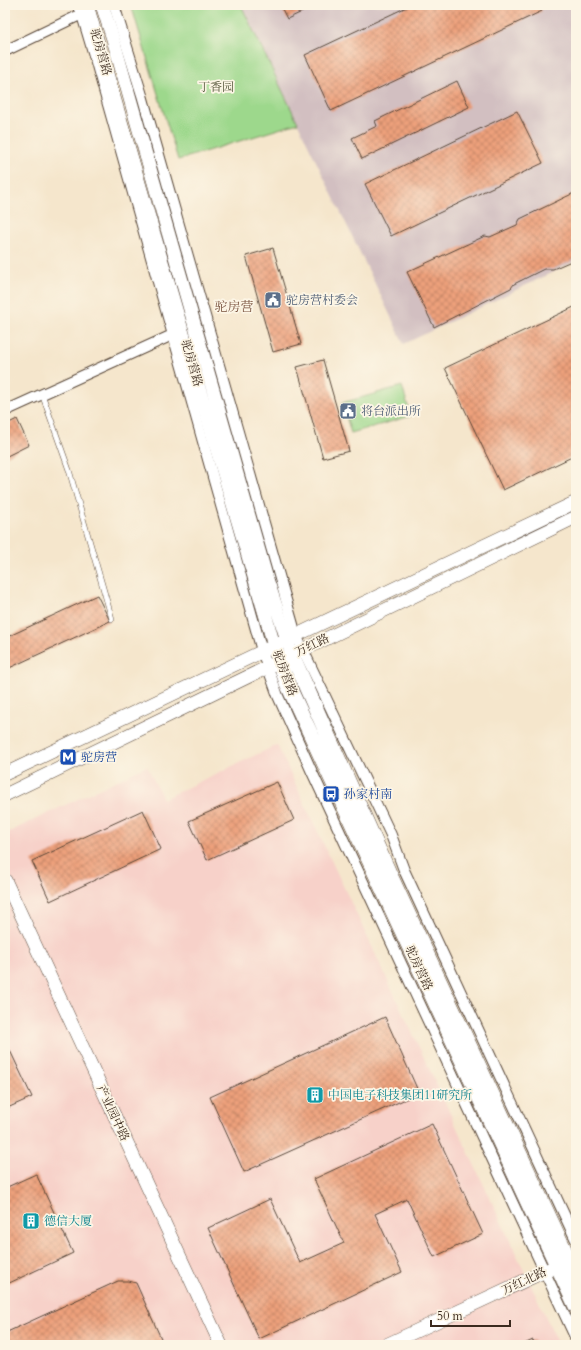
<svg xmlns="http://www.w3.org/2000/svg" width="581" height="1350" font-family="Cardo,'Noto Serif SC',serif">
	<defs>
		<pattern id="building-cross-hatch" width="8" height="8" patternUnits="userSpaceOnUse"><rect width="8" height="8" fill="#eda07c"/><path d="M0 0l8 8M0 8l8-8" fill="none" stroke="#c18365"/></pattern>
	</defs>
	<rect width="100%" height="100%" fill="#fcf5e5"/>
	<filter id="ink" filterUnits="userSpaceOnUse"><feTurbulence type="fractalNoise" baseFrequency=".025" numOctaves="2"/><feDisplacementMap in="SourceGraphic" scale="8" xChannelSelector="R" yChannelSelector="G"/><feConvolveMatrix kernelMatrix="1 2 1 2 8 2 1 2 1" color-interpolation-filters="sRGB"/></filter>
	<filter id="wash" filterUnits="userSpaceOnUse"><feTurbulence type="fractalNoise" baseFrequency=".012" numOctaves="4" result="noise"/><feDisplacementMap in="SourceGraphic" scale="16" xChannelSelector="R" yChannelSelector="G"/><feGaussianBlur stdDeviation="0.9" result="paint"/><feColorMatrix in="noise" values="0 0 0 0 0 0 0 0 0 0 0 0 0 0 0 0 0 1.4 0 .05"/><feComposite in="paint" operator="in"/></filter>
	<g filter="url(#wash)">
		<rect width="100%" height="100%" fill="#f5e6cc"/>
		<path fill="#f7d1c9" d="M277,745l282,600h-554v-511l142,-68 16,33z"/>
		<path fill="#d2bfc1" d="M241,5h335v256l-172,83z"/>
		<path fill="#9dd88c" stroke="#6c8155" d="M131,5h110l57,118 -120,37z
			M402,386l9,30 -60,17 -9,-30z"/>
		<g id="blocks">
			<path fill="url(#building-cross-hatch)" d="M280,5h37l-30,14z
				M411,5h128l3,6 -211,100 -26,-56z
				M457,81l12,26 -107,52 -10,-21 25,-12 -2,-5z
				M517,111l26,52 -152,73 -26,-52z
				M576,192v67l-23,10h-9l-30,15 -3,4 -77,39 -27,-55 78,-36 5,1 27,-12 3,-6z
				M273,248l28,96 -28,8 -27,-96z
				M576,306v149l-73,35 -58,-122z
				M323,360l26,91 -26,7 -26,-91z
				M17,419l12,26 -24,12v-32z
				M97,595l13,26 -105,49v-32z
				M277,782l17,38 -87,40 -18,-39z
				M143,810l18,39 -111,52 -18,-40z
				M385,1017l34,76 -175,79 -34,-75z
				M5,1040l27,57 -27,12z
				M432,1124l51,110 -49,23 -27,-58 -32,15 27,58 -143,67 -51,-111 62,-29 30,64 44,-20 -30,-64z
				M36,1174l37,79 -68,32v-97z
				M118,1281h10l8,2 28,62h-159v-12z
				M533,1340l3,5h-14z"/>
		</g>
	</g>
	<g filter="url(#ink)">
		<use href="#blocks" fill-opacity="0" stroke="#574638" stroke-width="1"/>
		<g fill="none" stroke-linecap="round" stroke-linejoin="round">
			<g stroke="#574638" stroke-width="6">
				<path id="service" d="M42,394l27,76 43,149"/>
			</g>
			<g stroke="#574638" stroke-width="12">
				<path id="minor" d="M77,5l5,10 14,47 166,589 16,45 34,76 264,567
					M114,5l28,90 154,540 95,200 13,35 172,370
					M5,51l81,-39
					M5,411l174,-79"/>
			</g>
			<g stroke="#574638" stroke-width="14">
				<path id="tertiary" d="M87,5l187,640
					M102,5l11,34 154,540 25,76
					M5,774l571,-272
					M5,795l571,-278
					M5,880l216,465
					M386,1345l181,-84"/>
			</g>
			<g stroke="#574638" stroke-width="16">
				<path id="secondary" d="M274,645l13,38 289,623
					M292,655l98,220 186,400"/>
			</g>
			<use href="#service" stroke="#fff" stroke-width="5"/>
			<use href="#minor" stroke="#fff" stroke-width="10"/>
			<use href="#tertiary" stroke="#fff" stroke-width="13"/>
			<use href="#secondary" stroke="#fff" stroke-width="15"/>
		</g>
	</g>
	<defs>
		<g id="civic-square" transform="scale(0.9)"><rect x="-9" y="-9" width="18" height="18" rx="4" fill="#5c6f8a" stroke="#fcf5e5"/><path d="M-.6-6.5H3V-4.5H.6V-3L4-1V1h2V6H-6V1h2V-1L-.6-3ZM-1.2 2.5V6h2.4V2.5Z" fill="#fff"/></g>
		<g id="metro-square" transform="scale(0.9)"><rect x="-9" y="-9" width="18" height="18" rx="4" fill="#1a4fb4" stroke="#fcf5e5"/><path d="M-5.5 5V-5H-3L0 0L3-5H5.5V5H3V-.5L0 4L-3-.5V5Z" fill="#fff"/></g>
		<g id="bus-square" transform="scale(0.9)"><rect x="-9" y="-9" width="18" height="18" rx="4" fill="#1a4fb4" stroke="#fcf5e5"/><path d="M-5-6H5V4H4V6H2V4H-2V6H-4V4H-5ZM-3.5-4V0h7V-4ZM-3.5 1.2v1.5H-2V1.2ZM2 1.2v1.5H3.5V1.2Z" fill="#fff"/></g>
		<g id="building-square" transform="scale(0.9)"><rect x="-9" y="-9" width="18" height="18" rx="4" fill="#0f9aa8" stroke="#fcf5e5"/><path d="M-4-6H4V6H1V3H-1V6H-4ZM-2.5-4.3h1.7v1.8h-1.7ZM.8-4.3h1.7v1.8H.8ZM-2.5-1h1.7V.8h-1.7ZM.8-1h1.7V.8H.8Z" fill="#fff"/></g>
	</defs>
	<g fill-rule="evenodd">
		<use href="#civic-square" x="273" y="300"/>
		<use href="#civic-square" x="348" y="411"/>
		<use href="#metro-square" x="68" y="757"/>
		<use href="#bus-square" x="331" y="794"/>
		<use href="#building-square" x="315" y="1095"/>
		<use href="#building-square" x="31" y="1221"/>
	</g>
	<g text-anchor="middle" stroke-width="3.5" stroke-linejoin="round" paint-order="stroke">
		<g font-size="12" fill="#3b2a1e" stroke="#fcf5e5">
			<text transform="translate(101 52) rotate(74)" y="4">驼房营路</text>
			<text transform="translate(192 363) rotate(74)" y="4">驼房营路</text>
			<text transform="translate(312 645) rotate(-26)" y="4">万红路</text>
			<text transform="translate(285 673) rotate(69)" y="4">驼房营路</text>
			<text transform="translate(419 968) rotate(65)" y="4">驼房营路</text>
			<text transform="translate(113 1113) rotate(65)" y="4">产业园中路</text>
			<text transform="translate(524 1281) rotate(-25)" y="4">万红北路</text>
		</g>
		<g font-size="12" fill="#54563a" stroke="#fcf5e5">
			<text x="216" y="91">丁香园</text>
		</g>
		<g font-size="12" fill="#4e5e75" stroke="#fcf5e5" text-anchor="start">
			<text x="286" y="304">驼房营村委会</text>
			<text x="361" y="415">将台派出所</text>
		</g>
		<g font-size="12" fill="#164399" stroke="#fcf5e5" text-anchor="start">
			<text x="81" y="761">驼房营</text>
			<text x="344" y="798">孙家村南</text>
		</g>
		<g font-size="12" fill="#0d838f" stroke="#fcf5e5" text-anchor="start">
			<text x="328" y="1099">中国电子科技集团11研究所</text>
			<text x="44" y="1225">德信大厦</text>
		</g>
		<g font-size="13" fill="#79533f" stroke="#fcf5e5">
			<text x="234" y="311">驼房营</text>
		</g>
	</g>
	<rect width="581" height="1350" fill="none" stroke="#fcf5e5" stroke-width="20"/>
	<path d="M431 1320v6h79v-6" fill="none" stroke="#3b2a1e" stroke-width="2"/>
	<text x="437" y="1320" font-size="12" fill="#3b2a1e" stroke="#fcf5e5" stroke-width="3" paint-order="stroke">50 m</text>
</svg>
